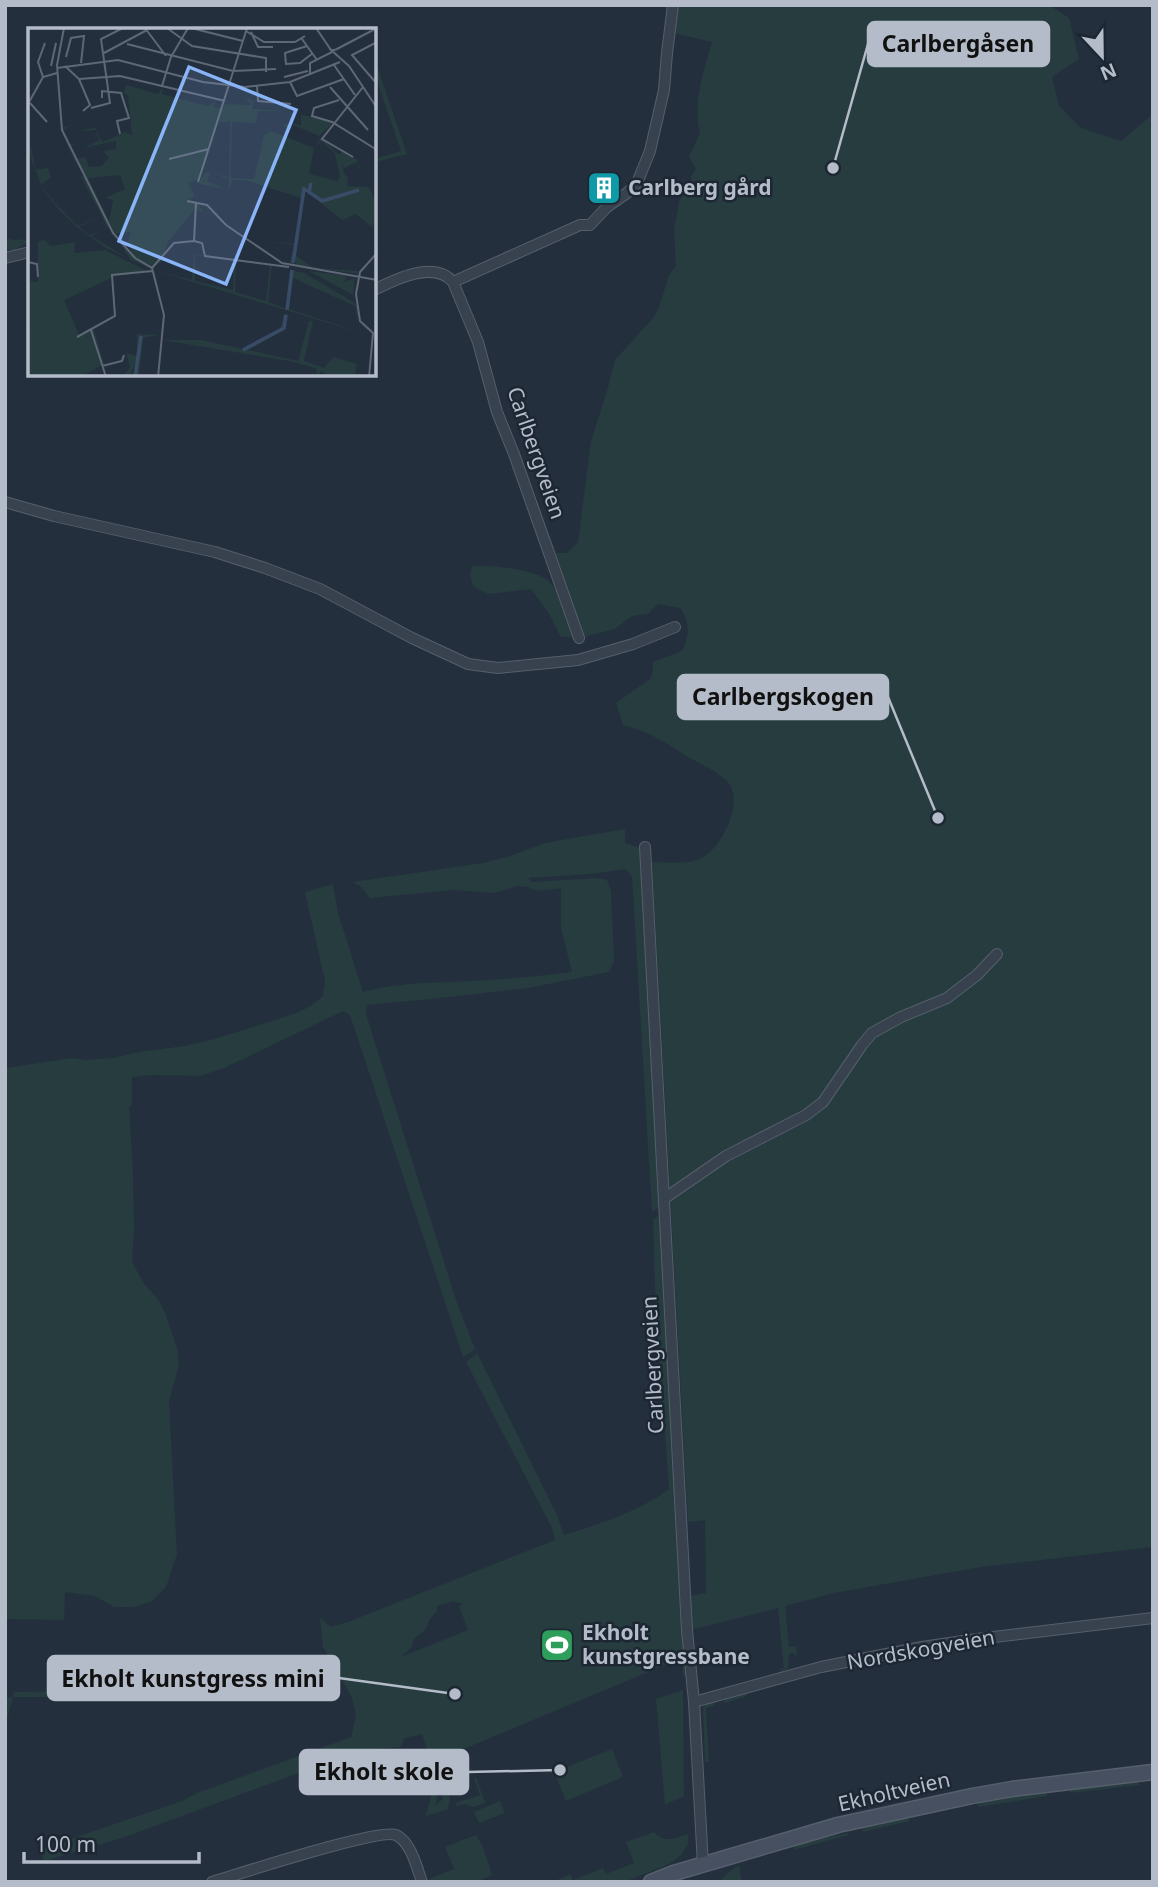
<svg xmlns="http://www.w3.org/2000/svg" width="1158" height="1887" font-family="'Noto Sans',sans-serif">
	<rect width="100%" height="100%" fill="#242f3e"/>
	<path fill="#263c3f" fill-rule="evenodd" d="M676,5h373l20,13 10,41 -27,18 7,29 22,22 40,13 32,-27v1433l-172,20 -147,26 -49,13 4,41 7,-1 1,10 -4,-3 -4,1 -1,15 -7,3 -1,-3 4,-1 -6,-60 -88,22v-34l16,-3 -1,-73 -17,2 -36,-660c15,0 34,3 48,-3 21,-9 46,-58 27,-78 -10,-10 -25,-16 -37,-23 -12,-7 -24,-16 -37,-22 -9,-5 -20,-8 -30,-11l-7,-22 34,-24 3,-8v-9l29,-11c8,-16 8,-29 -2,-43l-22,-4 -10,10 -16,2 -17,13 -31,8h-23l-13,-25 -17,-23 -43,5 -15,-8 -3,-11 2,-9c19,-1 58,3 74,13 5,3 8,9 12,13l9,-3 -10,-25 -1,-11h11l11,-11 13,-101 16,-50 8,-31 39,-43 6,-13 9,-29 7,-9 -2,-37 3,-15 2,-13 11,-16 2,-10 4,-6 -7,-12 11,-24c-8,-30 4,-62 12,-91l-39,-9z
		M374,57l33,97 -32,8v-3l26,-8 -26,-76z
		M5,238l8,2 17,-1v4l-5,1 -11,6 -9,-1z
		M625,829v14l15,5 19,359 -7,5 -19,-320 -1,-15 -6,-8 -36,5 -62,4 4,4 64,-4 11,2 4,11 3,70 -5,11 -81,16 -97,11 -64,6 -1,9 90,286 19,49 -12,8 -113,-342 -7,-4 -119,57 -24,8 -49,-1 -19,2v28l-3,2 4,65 1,59 -2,31 12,22 14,15 7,14 12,35 2,17 -10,36 8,153 -11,33 -14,14 -18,6h-20l-19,-11 -30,-4 -1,28 -59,-1v-551l68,-10 13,2 27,-2 26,-6 46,-6 26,-6 83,-26 17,-8 12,-10 2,-15 -20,-89 28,-8 5,29 25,79c38,-10 68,-9 107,-11 34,-1 68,-5 102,-9l-11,-44v-40l-24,3 -9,-4 -11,-1 -23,7 -41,-3 -83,8 -10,-12 -7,-4 130,-19 24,-6 38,-14z
		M661,1215l11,252 8,64 -5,1 1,3 4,-1 7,141 -4,2 -1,-19 -240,100 -5,4 1,25 -2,18 7,-6 -4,-17 6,-3c3,11 8,20 2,31l-22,6c12,-26 6,-57 -3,-82l-17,4 -5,9 -39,3 -236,87 -81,24 -3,-12 141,-48 15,-8 154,-56 5,-21 -4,-18 -29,-51 -3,-30 11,10 17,-5 207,-82 -3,-12 -86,-166 11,-9 80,162 7,20c32,-10 79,-25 105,-46l-14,-201 -2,-69zM453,1601l10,3 -4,2 9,24 -67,27 11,-10 2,-8 11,-9 5,-11 7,-8v-5z
		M683,1690l1,106 -19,9 -9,-106z
		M73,1691v6h-60l-8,30v-29l8,-1 1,-5z
		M745,1693l2,3 -22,7 -1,-3 -10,1v5l-8,2 3,54h-4l-2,-54 4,-5z
		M612,1749l11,28 -57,24 -12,-29z
		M476,1777l9,26 -11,4 -9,-3 -8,2 -2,-3 25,-8 -6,-17z
		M1135,1780l5,5 -70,8 2,-6z
		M1045,1792l3,4 -70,11v-4l4,-2z
		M500,1801l5,12 -26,10 -5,-11z
		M906,1817l4,4 -47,11 -1,-4z
		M654,1832c11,12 21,6 34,2v10l-7,11 -7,6 -9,5 -41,16h-71l17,-8 3,6 30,-12 3,6 28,-11 -8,-21z
		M848,1833l1,2 -55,15 2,-6c18,-5 35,-7 52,-11z
		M476,1835l7,12 9,28 -16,7h-45l-2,-3 25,-10 -9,-22z
		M739,1865l3,17h-22l4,-6z"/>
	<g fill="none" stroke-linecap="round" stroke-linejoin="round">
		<g stroke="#565f6c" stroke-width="12">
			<path id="street" d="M5,258l25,-6
				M453,282l127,-57h10l17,-18 20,-14 10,-10 13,-32 14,-61 3,-37 6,-48
				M374,290c22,-11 60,-30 79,-8l25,60 19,70 17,42 65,184
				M5,502l49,14 161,36 50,16 55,21 92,49 56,26 30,4 80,-8 55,-16 42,-17
				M645,847l42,783 7,72 9,163
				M665,1198l61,-42 80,-41 17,-13 39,-57 10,-12 29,-16 46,-19 30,-23 20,-21
				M694,1702l127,-35 101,-20 55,-8 176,-21
				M212,1882c27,-8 167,-54 184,-47 15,7 21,33 26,47"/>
		</g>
		<g stroke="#565f6c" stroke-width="17">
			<path id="secondary" d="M651,1882l23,-9 164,-48 134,-29 40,-7 141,-17"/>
		</g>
		<use href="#street" stroke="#38414e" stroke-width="10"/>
		<use href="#secondary" stroke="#465061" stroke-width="14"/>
	</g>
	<defs>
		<g id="building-square" transform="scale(1.75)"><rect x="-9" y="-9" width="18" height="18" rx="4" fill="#0f9aa8" stroke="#1d2633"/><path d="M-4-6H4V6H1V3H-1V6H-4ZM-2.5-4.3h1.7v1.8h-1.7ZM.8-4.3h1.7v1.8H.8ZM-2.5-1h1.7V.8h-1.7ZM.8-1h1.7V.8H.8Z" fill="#fff"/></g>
		<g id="stadium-square" transform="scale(1.75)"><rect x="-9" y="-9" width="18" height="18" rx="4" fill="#2e9e5b" stroke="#1d2633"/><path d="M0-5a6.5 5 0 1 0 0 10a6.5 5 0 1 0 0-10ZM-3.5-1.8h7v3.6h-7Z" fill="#fff"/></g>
	</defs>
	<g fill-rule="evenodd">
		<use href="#building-square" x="604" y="188"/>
		<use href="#stadium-square" x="557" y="1645"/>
	</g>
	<g text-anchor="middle" stroke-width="5" stroke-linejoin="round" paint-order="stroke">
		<g font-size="21" font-weight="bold" fill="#b4bcc9" stroke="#1d2633" text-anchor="start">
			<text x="628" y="195">Carlberg gård</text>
			<text x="582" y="1640">Ekholt<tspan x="582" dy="24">kunstgressbane</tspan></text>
		</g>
		<g font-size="21" fill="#b4bcc9" stroke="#1d2633">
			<text transform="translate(536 453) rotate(71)" y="7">Carlbergveien</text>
			<text transform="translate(653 1365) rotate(-93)" y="7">Carlbergveien</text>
			<text transform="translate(921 1650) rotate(-10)" y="7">Nordskogveien</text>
			<text transform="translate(894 1792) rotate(-13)" y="7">Ekholtveien</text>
		</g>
	</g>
	<g transform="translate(28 28)">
		<rect width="348" height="348" fill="#242f3e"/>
		<path d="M98,57l32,9 4,-6v6l46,12 7,-5 -1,6 9,1 2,-4 26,1 -5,-6 3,-1 5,3 -2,8 39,2h-33l-2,12 -24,-1 -1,56 23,1 10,-44 7,-4 43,17 -5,26 28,7 3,-3 -5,-25 -14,-12 -6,6 6,-10 18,18 3,-4 12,6 3,3 3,9 10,6 -11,-6 -2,-7 -13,6 -2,-5 2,10 10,12 -6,-7 -1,8 22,1 7,16 -3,25 -17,-14 -14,6 -37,-30 -9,66 18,12 44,3v3l-61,-9 -3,-7 -2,5 -2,-1 4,-17 -29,-4 30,3 6,-46 -56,-18h-12l-5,10 1,-11 -19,-6 -3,8 19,8 -27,-5 10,-37 -11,33 -10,3 7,13 -10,5 13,3 6,9 -9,-4 -27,33 -6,19 -11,8 -45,-21 -28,-20 -20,-19 -15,-20 -12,-30 -3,-23 8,34 12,-2 3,9 -10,8 14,18 23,23 24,-10 -22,-41 6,3 -15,-23 3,4 -7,-14 -7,-28 3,11 9,-4 -8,6 4,14h8l-8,2 7,13 10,-2 4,10 13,-1 7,-9 -6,-6 13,-2v-8l-33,7 17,-8 -2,-3 -2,-7 -15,1 14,-4 7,15 23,-10 7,3 -4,-40 -10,-4 6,1zM191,94h11l-1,55 -23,-5 -6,8zM92,147l5,14 -20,9 8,2 -4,21 -21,-43zM74,188l5,12 -11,5 -7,2 -10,-8zM80,194l7,12 16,-2 -3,10 5,14 -23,-27 21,31 -40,-24 17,-8zM273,87l12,2 21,5 -15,14 -28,-12 -4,4 -5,-3 9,-2 10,3zM16,212l7,6 23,-4 1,11 30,-3 44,22 -33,4 -52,24 15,35 14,-8 11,37 -22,12h-54l2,-95 8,1v-40zM166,226l78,10 -4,38 19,7 4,-39 13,3 51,30 4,7v3l-2,4 -2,-11 -62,-28 -4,31 83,27 -219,-66 39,10zM167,227l39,6 -1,29 -38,-9zM208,233l34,4 -4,36 -31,-9zM281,243l38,5 -3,6 11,-4 -2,17zM256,285l4,2 -4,15 -36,20 50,11 11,-40h4l-9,40 20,7 9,-11 24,7 -2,10 13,2h-38l-9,-5 -3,5 -2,-8 -27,-7 -127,-21h39l41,9 38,-20zM109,306l22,1 -16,3 -4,38h-4l2,-17 -7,17h-6l6,-9 -4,-14 11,3z" fill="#263c3f" fill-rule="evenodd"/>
		<path fill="none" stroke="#394c67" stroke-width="3.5" d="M283,155l-2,9 13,9 37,-11M265,235l11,-74 4,2M259,282l5,-40M215,322l41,-22 2,-13M107,349l6,-41"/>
		<path fill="none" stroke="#5e6776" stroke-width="2" d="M36,0l-7,37 5,65 51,103 22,25 17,10 12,47 -6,62M117,0l21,28M139,0l25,18 74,12v14M163,0l52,13M288,0l15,22M218,3l18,11h31l10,-6M223,4l7,15h15M274,11l15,21M349,14l-25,13 25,29M99,16l106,27 43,-2M279,18l-22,7 1,11 14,-1 13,-10M307,22h-4l18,16 28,42M307,22l42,-22M76,25l43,-23M38,29l5,-19 13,-2 -3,27M306,37l21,30M23,38l5,-23M37,38l14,13 11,26 -7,6M29,40l61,-8 85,22 42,5 45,-5 50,-20M282,47v-12l22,-11M15,49l-5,-15 7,-19M256,49l24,-6M51,51l41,-3 105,25M262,54l7,14 47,-17M134,58l9,-29 17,-29M229,58l1,15 33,3M302,59l38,43M74,70v-7l19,2 8,25 -12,3 3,13M311,72l-25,8 -2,8 20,6 45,28M2,75l17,19M0,76l15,-27 14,-4M63,80l19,-5 -9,-64 22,-11M325,129l-31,-18 41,-52M141,131l40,-10M170,154l49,-154M159,173l20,4 19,20 56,38 95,17M166,213l2,-38M0,234l9,2 1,13M124,240l22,-25 20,-2 8,2 3,13 84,11M63,302l15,47M49,309l38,-21 -3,-41 40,-4M74,338l20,-5 2,-6M341,349l4,-44 -13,-12 -4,-27 4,-22 17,-19"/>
		<path fill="#8ab4f8" fill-opacity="0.15" stroke="#8ab4f8" stroke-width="3.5" d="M161,39l107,43 -70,174 -107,-43z"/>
		<rect width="348" height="348" fill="none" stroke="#b4bcc9" stroke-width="3.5"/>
	</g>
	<path fill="none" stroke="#b4bcc9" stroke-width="2.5" d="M833 168L868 44M938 818L888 697M455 1694L339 1678M560 1770L468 1772"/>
	<g fill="#b4bcc9" stroke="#1d2633" stroke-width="2.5">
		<circle cx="833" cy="168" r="7"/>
		<circle cx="938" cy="818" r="7"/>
		<circle cx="455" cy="1694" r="7"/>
		<circle cx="560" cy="1770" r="7"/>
	</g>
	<g fill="#b4bcc9" stroke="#b4bcc9" stroke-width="2.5">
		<rect x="868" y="22" width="181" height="44" rx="7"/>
		<rect x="678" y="675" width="210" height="44" rx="7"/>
		<rect x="48" y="1656" width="291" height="44" rx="7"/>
		<rect x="300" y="1750" width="168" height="44" rx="7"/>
	</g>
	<g font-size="23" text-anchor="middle" font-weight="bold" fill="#111">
		<text x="958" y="52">Carlbergåsen</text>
		<text x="783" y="705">Carlbergskogen</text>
		<text x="193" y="1687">Ekholt kunstgress mini</text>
		<text x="384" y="1780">Ekholt skole</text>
	</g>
	<rect width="1158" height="1887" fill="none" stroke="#b4bcc9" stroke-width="14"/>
	<g transform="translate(1102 56) rotate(158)" stroke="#1d2633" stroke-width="5" paint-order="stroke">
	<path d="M0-5L12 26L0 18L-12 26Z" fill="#b4bcc9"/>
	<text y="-10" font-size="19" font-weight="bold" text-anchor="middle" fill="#b4bcc9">N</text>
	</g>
	<path d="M24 1852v10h175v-10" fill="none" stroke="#b4bcc9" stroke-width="3.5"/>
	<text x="35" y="1852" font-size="21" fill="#b4bcc9" stroke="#1d2633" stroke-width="5" paint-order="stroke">100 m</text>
</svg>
